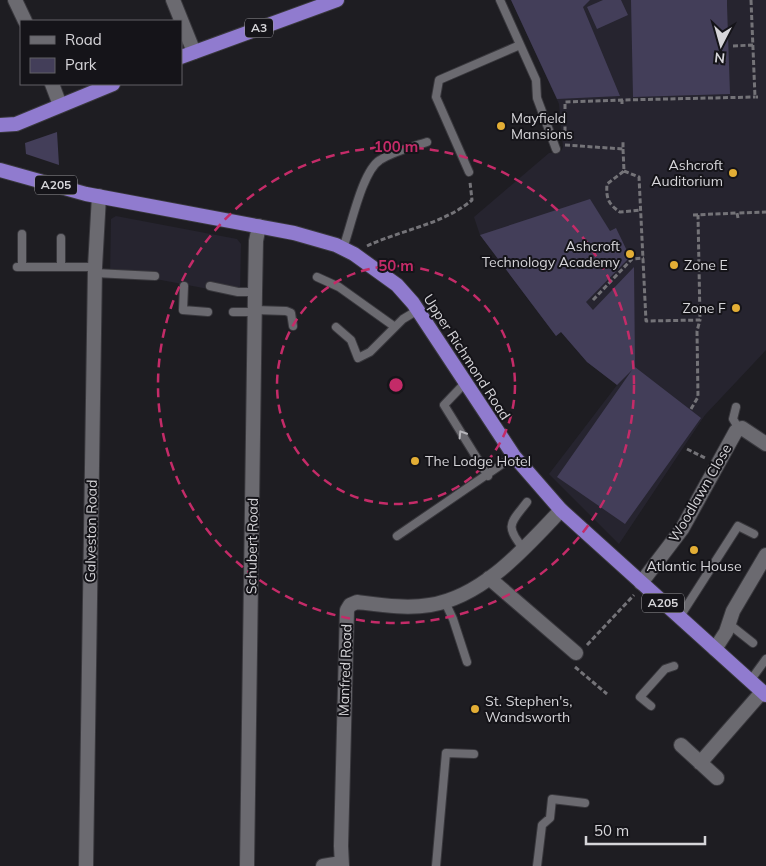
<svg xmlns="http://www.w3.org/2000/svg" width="766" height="866" font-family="Mulish,sans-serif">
	<rect width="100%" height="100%" fill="#1e1d22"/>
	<path fill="#26242f" d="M511,0h255v350l-61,65 -86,129 -70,-70 68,-89 -30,-23 -26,-30 -5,4 -76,-101 -6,-18 75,-64 12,-2 2,-4 -4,-43z
		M116,216l121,23 4,5 -1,51 -79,-15 -51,-3 1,-58z"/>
	<path fill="#433e59" d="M511,0h79l-7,7 37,89 -63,3z
		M603,0h18l7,15 -31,14 -10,-22z
		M631,0h96v5h-5h5l3,89 -97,3z
		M57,132l2,33 -33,-11 -1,-11z
		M590,199l20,32 6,-3 14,29 -44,45 7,8 41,-43 1,100 66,51 -76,106 -68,-47 75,-107 -15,15 -30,-23 -26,-30 -5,4 -76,-101z"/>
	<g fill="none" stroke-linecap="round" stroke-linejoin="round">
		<g stroke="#39383d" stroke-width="10">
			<path id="service" d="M500,0l36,80 1,18 19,51
				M469,172l-33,-75 3,-17 81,-35
				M22,234v33
				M343,248c8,-21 19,-77 37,-88 14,-9 32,-13 47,-18
				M17,267h78
				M61,267v-29
				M95,273l60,3
				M317,277l22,10 56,40 8,-8 15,-9
				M184,286l-1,24 25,2
				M210,286l28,6h17
				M255,310l31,1 5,2 2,13
				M233,312h22
				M336,327l15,13 7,18 12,-6 25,-25
				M465,383l-21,22 44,71
				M736,407l-3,12 6,10
				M397,536l117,-80
				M523,548c-19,-23 -12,-25 4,-46
				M445,602l8,17 14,43
				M679,618l59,-92 16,8
				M729,624l24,19
				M750,681l16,-22
				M651,706l-11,-9 25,-28 9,-3
				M436,866l10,-113 28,1
				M537,866l5,-41 8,-7 2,-19 33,4"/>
		</g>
		<g stroke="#39383d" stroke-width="16">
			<path id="minor" d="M15,0l10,21
				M173,0l21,52
				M52,84l8,21
				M489,578l87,75
				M641,583l41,-54 54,-98 6,-3 24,16
				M715,649l11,-17 7,-21 33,-56
				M681,745l36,33
				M700,763l62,-71
				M86,866l9,-599 4,-71
				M247,866l8,-574 1,-51 3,-15
				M323,866l18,-3
				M342,866l-1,-20 6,-236 3,-5 7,-3c24,3 49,7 73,3 53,-8 96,-58 131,-95"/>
		</g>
		<g stroke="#39383d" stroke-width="16">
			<path id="trunk" d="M181,57l156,-57
				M0,125l16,-1 97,-40
				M0,170l86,24 208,39 42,12 18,9 43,31 16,18 101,153 47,54 205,185"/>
		</g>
		<path stroke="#747378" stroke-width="3" stroke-dasharray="5 2.5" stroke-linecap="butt" d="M751,0l4,97h3
			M733,46l20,-1
			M622,104v-4l133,-3
			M565,139v-37l57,-2
			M565,145l58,4v-9
			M623,149l1,22 -17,13c-1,14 1,20 13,28l21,-2
			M624,171l15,6 7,144 54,-1 -2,-105
			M693,215l44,-2
			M738,218l-1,-5 29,-1
			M367,246c34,-16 77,-22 105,-46l-2,-18
			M593,300l39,-41 12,-1
			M691,409l7,-12 -1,-66 3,-11
			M687,449l18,9
			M587,645l47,-50
			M575,667l32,27"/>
		<use href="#service" stroke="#6b6a70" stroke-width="8"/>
		<use href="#minor" stroke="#6b6a70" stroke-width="14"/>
		<use href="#trunk" stroke="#907bcf" stroke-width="14"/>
	</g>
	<defs><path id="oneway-chevron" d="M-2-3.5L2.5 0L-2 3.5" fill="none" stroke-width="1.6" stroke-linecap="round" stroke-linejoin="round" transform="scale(1.25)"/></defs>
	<use stroke="#b6b5ba" href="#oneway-chevron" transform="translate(462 434) rotate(-122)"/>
	<g fill="none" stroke="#c42b68" stroke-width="2.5" stroke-dasharray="9 6">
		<circle cx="396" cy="385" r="119"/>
		<circle cx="396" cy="385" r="238"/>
	</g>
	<g fill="#e3ae35" stroke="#151419" stroke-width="2">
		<circle cx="501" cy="126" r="5"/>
		<circle cx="733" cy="173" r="5"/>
		<circle cx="630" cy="254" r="5"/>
		<circle cx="674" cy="265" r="5"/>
		<circle cx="736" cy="308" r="5"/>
		<circle cx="415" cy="461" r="5"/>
		<circle cx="694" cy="550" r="5"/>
		<circle cx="475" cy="709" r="5"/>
	</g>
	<g text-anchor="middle" stroke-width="4" stroke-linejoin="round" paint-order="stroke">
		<g fill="#151419" stroke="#9c9b9f" stroke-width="1">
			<rect x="245" y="18.5" width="28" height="19" rx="4"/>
			<rect x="35" y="175.5" width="42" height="19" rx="4"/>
			<rect x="642" y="593.5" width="42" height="19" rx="4"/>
		</g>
		<g font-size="12" font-weight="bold" fill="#d6d5d9">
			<text x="259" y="32">A3</text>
			<text x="56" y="189">A205</text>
			<text x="663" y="607">A205</text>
		</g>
		<g font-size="14" fill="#d6d5d9" stroke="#151419" text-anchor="start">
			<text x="511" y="123">Mayfield<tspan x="511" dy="16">Mansions</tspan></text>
			<text x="723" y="170" text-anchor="end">Ashcroft<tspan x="723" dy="16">Auditorium</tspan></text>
			<text x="620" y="251" text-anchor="end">Ashcroft<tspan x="620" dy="16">Technology Academy</tspan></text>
			<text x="684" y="270">Zone E</text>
			<text x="726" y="313" text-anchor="end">Zone F</text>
			<text x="425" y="466">The Lodge Hotel</text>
			<text x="694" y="571" text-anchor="middle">Atlantic House</text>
			<text x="485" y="706">St. Stephen's,<tspan x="485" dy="16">Wandsworth</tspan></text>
		</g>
		<g font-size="14" fill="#d6d5d9" stroke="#151419">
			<text transform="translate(467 357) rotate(57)" y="5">Upper Richmond Road</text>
			<text transform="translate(700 493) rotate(-60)" y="5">Woodlawn Close</text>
			<text transform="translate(91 531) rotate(-89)" y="5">Galveston Road</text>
			<text transform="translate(252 546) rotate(-89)" y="5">Schubert Road</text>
			<text transform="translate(345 670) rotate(-88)" y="5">Manfred Road</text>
		</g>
	</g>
	<circle cx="396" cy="385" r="8" fill="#c42b68" stroke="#151419" stroke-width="2.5"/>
	<g font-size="15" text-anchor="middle" font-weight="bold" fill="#c42b68" stroke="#151419" stroke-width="4" stroke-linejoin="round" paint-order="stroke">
		<text x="396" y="152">100 m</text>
		<text x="396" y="271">50 m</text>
	</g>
	<rect x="20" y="20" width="162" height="65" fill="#151419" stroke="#626166"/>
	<rect x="30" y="36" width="25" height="8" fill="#6b6a70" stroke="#626166"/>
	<text x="65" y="45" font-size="15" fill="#d6d5d9">Road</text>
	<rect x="30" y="58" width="25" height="15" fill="#433e59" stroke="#626166"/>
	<text x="65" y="70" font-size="15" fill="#d6d5d9">Park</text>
	<g transform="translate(721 45) rotate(186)" stroke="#151419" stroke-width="4" paint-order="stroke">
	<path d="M0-4L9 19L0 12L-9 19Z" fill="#d6d5d9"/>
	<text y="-8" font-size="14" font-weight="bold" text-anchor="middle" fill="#d6d5d9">N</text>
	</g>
	<path d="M586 836v8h119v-8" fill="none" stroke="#d6d5d9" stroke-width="2.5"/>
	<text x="594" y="836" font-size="15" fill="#d6d5d9" stroke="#151419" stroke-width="4" paint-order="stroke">50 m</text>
</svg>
